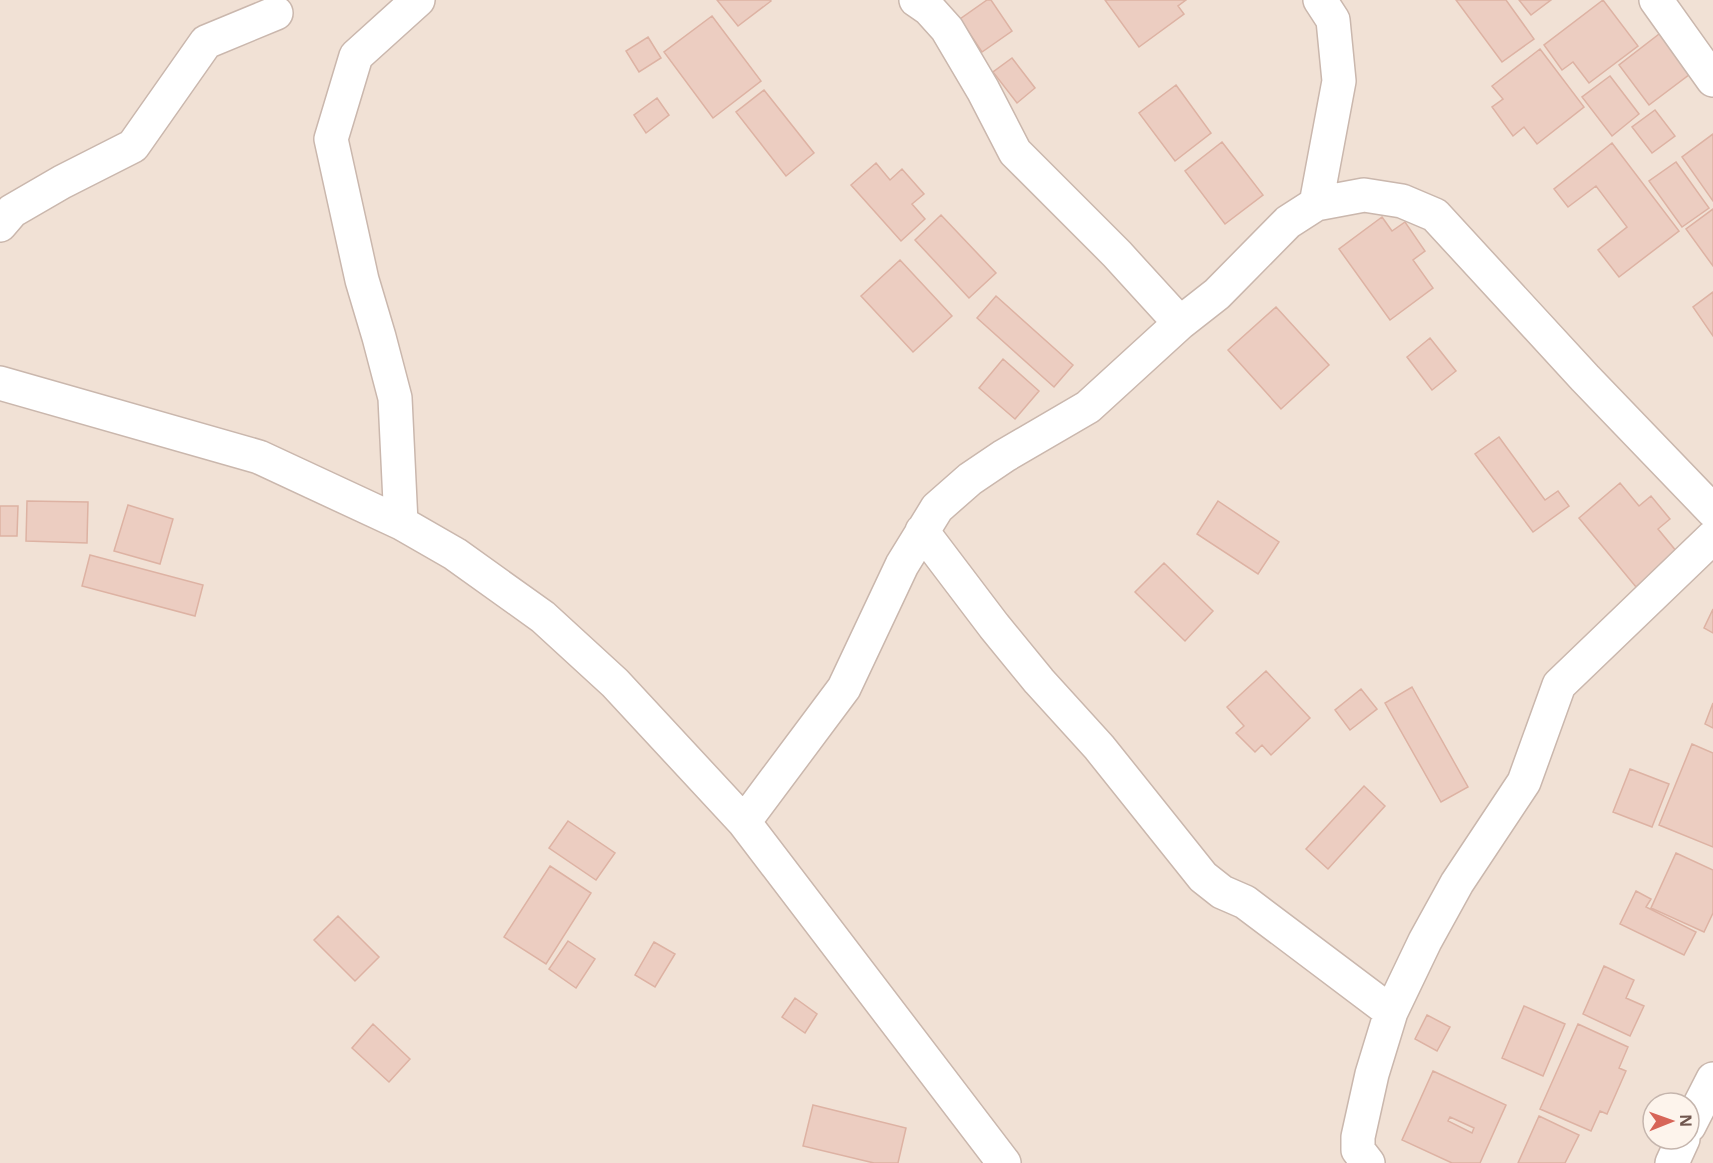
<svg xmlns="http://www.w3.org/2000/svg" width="1713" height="1163" font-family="'Noto Sans',sans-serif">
	<rect width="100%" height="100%" fill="#faf0e6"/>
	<path fill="#f1e1d5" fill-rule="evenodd" d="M0,0h1713v1163h-1713zM1653,1103h36v36h-36z"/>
	<path fill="#eccdc1" stroke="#ddb2a3" stroke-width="1.5" fill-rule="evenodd" d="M717,0h53l1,1 -33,25z
		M987,0h4l21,31 -30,21 -22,-33z
		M1105,0h81l-8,6 6,8 -45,33z
		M1456,0h50l28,39 -32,23z
		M1519,0h32l-20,15z
		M1603,0l35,46 -49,37 -16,-21 -11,8 -18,-25z
		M712,16l49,65 -48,37 -49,-66z
		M1663,31l31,40 -45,34 -30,-40z
		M648,37l13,21 -22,14 -13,-21z
		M1540,49l44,58 -47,37 -13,-17 -11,9 -21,-29 11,-8 -11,-13z
		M1012,58l23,30 -18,15 -24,-31z
		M1610,76l29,38 -27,22 -30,-39z
		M1176,85l35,48 -36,28 -36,-48z
		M764,90l50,63 -28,23 -50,-64z
		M657,98l12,17 -23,18 -12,-18z
		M1655,110l20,26 -23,17 -20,-26z
		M1713,134v67l-31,-44z
		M1222,142l41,53 -38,29 -40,-53z
		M1612,143l67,88 -60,46 -21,-27 29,-23 -31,-41 -28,21 -14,-18z
		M1676,162l33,46 -27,19 -33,-46z
		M876,163l14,17 12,-11 22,25 -12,10 13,15 -24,22 -50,-56z
		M1713,209v57l-27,-37z
		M941,215l55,58 -27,25 -54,-58z
		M1382,217l10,14 13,-9 20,29 -12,9 20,28 -43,32 -51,-71z
		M900,260l52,56 -39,36 -52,-56z
		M1713,292v44l-20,-29z
		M996,296l77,69 -19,22 -77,-69z
		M1276,307l53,58 -48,44 -53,-59z
		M1430,338l26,33 -24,19 -25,-33z
		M1003,359l36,32 -24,28 -36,-31z
		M1499,437l46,63 13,-9 11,15 -36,26 -58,-78z
		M1620,483l19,23 12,-10 19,23 -12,10 19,23 -41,35 -57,-69z
		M27,501l61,1 -1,41 -61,-2z
		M1218,501l61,41 -21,32 -61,-40z
		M128,505l45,14 -13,45 -46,-13z
		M0,506h18l-1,30h-17z
		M90,555l113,30 -8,31 -113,-30z
		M1164,563l49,48 -28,30 -50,-49z
		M1713,609v24l-9,-5z
		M1266,671l44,47 -39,37 -9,-10 -7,7 -19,-19 8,-7 -17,-19z
		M1412,687l56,100 -27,15 -56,-99z
		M1361,689l16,20 -27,21 -15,-20z
		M1713,703v25l-8,-4z
		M1692,744l21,9v94l-54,-22z
		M1630,769l39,15 -17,43 -39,-15z
		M1364,786l21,20 -57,63 -22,-20z
		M568,821l47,32 -19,27 -47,-32z
		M1676,853l37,17v43l-9,19 -53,-24z
		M550,866l41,27 -45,71 -42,-27z
		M1636,891l15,8 -5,8 50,25 -12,23 -64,-31z
		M338,916l41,41 -24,24 -41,-41z
		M568,941l27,18 -19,29 -27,-19z
		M654,942l21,12 -20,33 -20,-12z
		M1604,966l30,14 -8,18 18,8 -14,30 -47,-22z
		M795,998l22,16 -12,19 -23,-16z
		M1524,1006l41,18 -22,52 -41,-18z
		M1427,1015l23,12 -13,24 -22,-12z
		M373,1024l37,35 -21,23 -37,-34z
		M1578,1024l50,23 -9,21 7,3 -19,43 -7,-3 -9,20 -51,-22z
		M1433,1071l73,34 -26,58h-28l-50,-23zM1450,1117l24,11 -2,5 -24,-12z
		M813,1105l93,23 -8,35h-24l-71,-17z
		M1539,1116l40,19 -14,28h-47z"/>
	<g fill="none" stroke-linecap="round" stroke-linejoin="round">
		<g stroke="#cab7ad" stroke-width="36">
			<path id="minor" d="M916,0l13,9 18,20 36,61 32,62 102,102 63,69
				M1656,0l57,80
				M1316,204l23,-123 -6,-61 -13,-20
				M0,225l12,-14 50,-29 71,-36 73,-104 70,-29
				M0,383l259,74 142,66 54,31 88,63 72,66 129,139 260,341
				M401,523l-6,-125 -16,-61 -17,-57 -31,-141 25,-83 62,-56
				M922,531l72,95 45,55 60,66 104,130 19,15 23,10 146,110 34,-71 32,-58 67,-101 35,-97 154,-148
				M744,822l100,-134 58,-123 35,-57 33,-29 34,-23 84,-49 92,-84 37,-29 71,-72 28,-18 48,-9 38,6 33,14 150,163 128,133
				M1689,1126l24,-47
				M1368,1163l-10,-13v-13l14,-63 19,-62
				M1672,1163l11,-24"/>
		</g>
		<use href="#minor" stroke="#fff" stroke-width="33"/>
	</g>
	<g transform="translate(1671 1121) rotate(89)"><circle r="28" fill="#fdf4ec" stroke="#c5b5ad" stroke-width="1.5"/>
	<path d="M0-4.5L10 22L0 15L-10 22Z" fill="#d76558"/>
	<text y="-9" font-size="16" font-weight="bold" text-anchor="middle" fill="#70564e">N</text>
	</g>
</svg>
